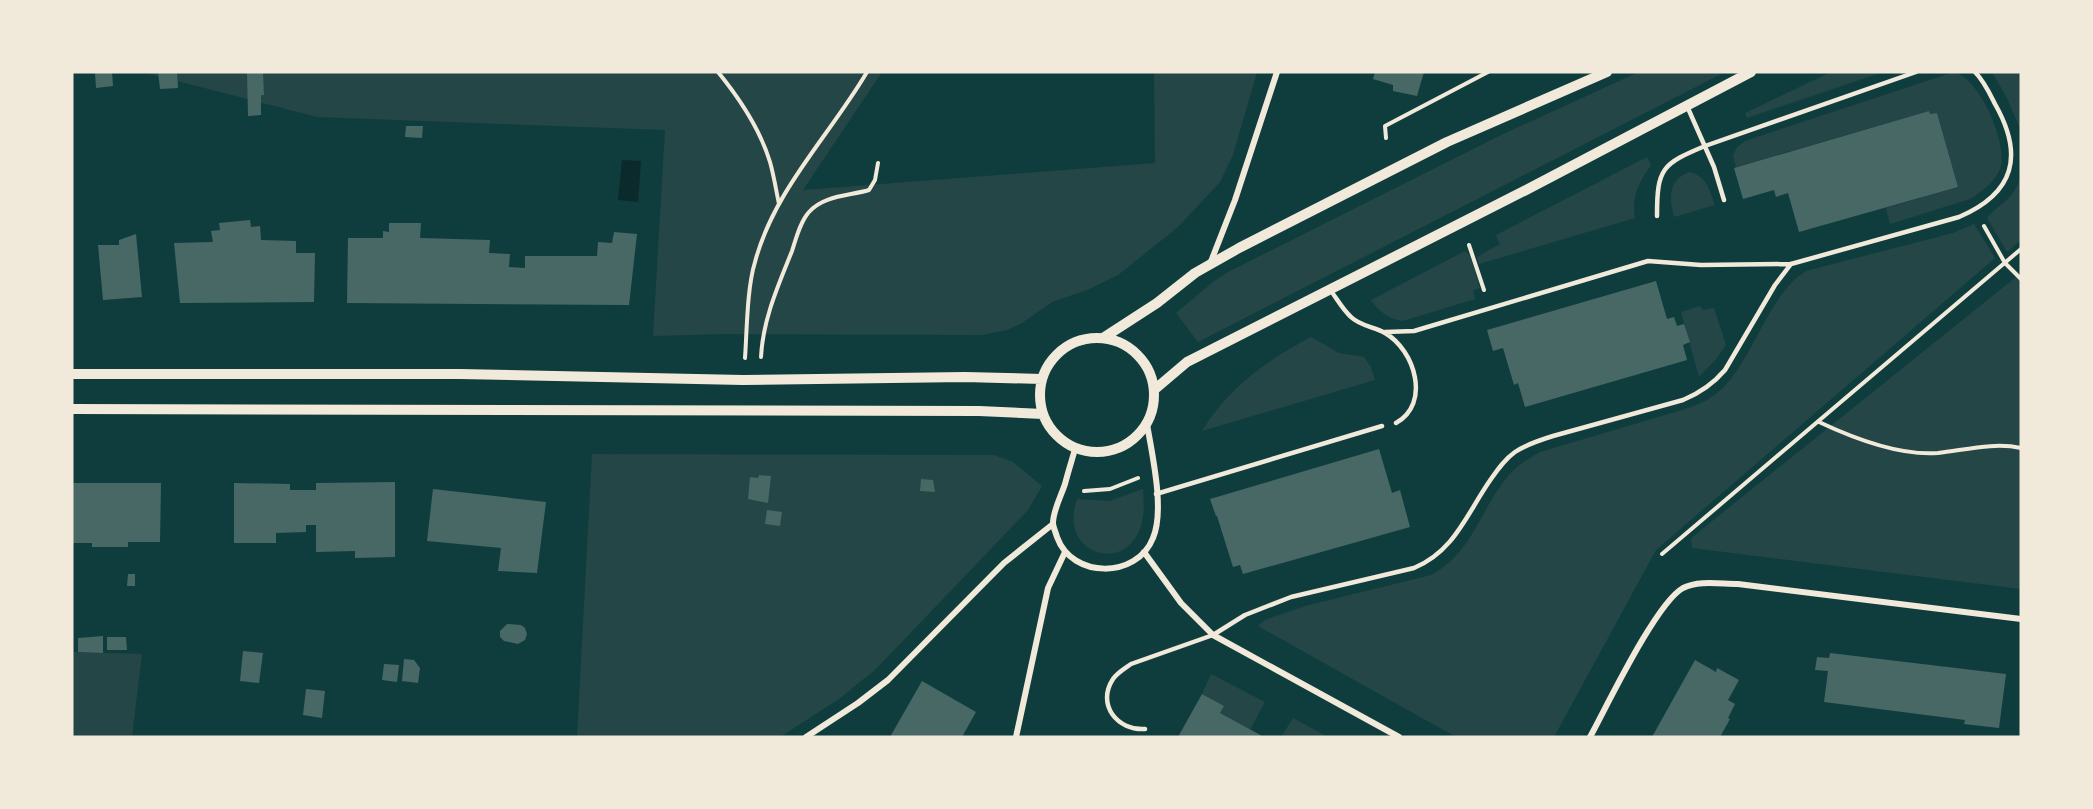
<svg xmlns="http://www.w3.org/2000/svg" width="2093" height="809" font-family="Figtree,sans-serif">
	<rect width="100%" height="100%" fill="#0f3d3e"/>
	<path fill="#244646" d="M142,72h740l-79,118 352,-27 -1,-91h103l-24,83 -13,27 -42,45 -60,48 -31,15 -35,12 -30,21 -15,7 -25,5 -259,-1 -70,2 12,-206 -348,-13z
		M1639,72h86l-527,270 -22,-29 37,-31 15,-10 275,-138z
		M1831,72h52l-136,46 -2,-5z
		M1954,72c25,6 53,69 47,94 -4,14 -19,26 -31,33l-80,25 -4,-16 72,-21 -21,-74 -7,1 -1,-3 -193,56 -3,-11 4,-9 8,-6z
		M1992,72h29v59l-14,-33z
		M1647,157l4,8c-12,17 -20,33 -16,53l-156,46 -2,-7 23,-13 -4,-9z
		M1689,172c18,4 20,17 26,33l-41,12c-5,-19 -6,-37 15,-45z
		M2021,177v63l-14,12 -20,-34c15,-17 25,-17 34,-41z
		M1974,224l21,34 -339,292 -102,187h-98l-198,-111 7,-6 40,-14 126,-31c46,-24 50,-75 86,-108 7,-6 15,-10 23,-15l142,-42c12,-4 24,-8 34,-16 36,-28 50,-98 90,-123l147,-38z
		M1465,251l5,5 10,32 -7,2 2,9 -72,22c-13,-1 -25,-10 -32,-21z
		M2021,273v316l-329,-41 -1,-9 10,-9z
		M1700,306l3,4 11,-2 12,37 -10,14 -17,18 -18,-65z
		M1311,337l28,16 25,4 7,10 4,13 -173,51c26,-43 65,-71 109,-94z
		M592,454l402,1 19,7 29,24 -14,24 -152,159 -37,30 -59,38h-203z
		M1143,489c1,14 2,29 -4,42 -18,43 -81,21 -62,-32l32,2z
		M72,652l70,2 -10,83h-60z
		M1211,674l54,28 -15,28 -30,-17 3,-7 -21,-12z
		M1293,718l35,19h-47z"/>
	<path fill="#0a2a2b" d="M622,160l19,1 -3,41 -20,-2z"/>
	<path fill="#486865" d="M112,72l1,14 -17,2 -1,-15z
		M158,72h19l1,16 -18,1z
		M247,72h16l1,23h-3v20l-13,1z
		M1375,72h49l-7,24 -24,-5v-6l-20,-6z
		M1929,111l1,3 7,-1 21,74 -159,45 -11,-39 -12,4 -2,-7 -31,9 -9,-31z
		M406,126h17l-1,12 -17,-1z
		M250,220l1,7 9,-1 1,14 35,1v12h19l-1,49 -134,1 -6,-60 39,-1 -2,-11 9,-1 -1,-7z
		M389,223h32l-1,15 70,2 -1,13 21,1 -1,13 16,1v-12h72l1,-14 14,1 2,-11 23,2 -8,71 -282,-2 1,-65h35v-7l6,1z
		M136,234l6,63 -39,3 -5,-55h21v-5z
		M1656,281l11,38 7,-2 3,9 7,-2 6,18 -7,3 4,15 -162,47 -7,-24 -4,2 -11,-37 -10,3 -6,-21z
		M1379,449l13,44 8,-3 10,37 -167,47 -3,-9 -7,2 -16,-51h-1l-6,-17z
		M759,475l12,1 -3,27 -20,-4 2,-22 8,1z
		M921,479l12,1 2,12 -15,-1z
		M395,482v75l-40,1v-7l-39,1v-27h-10v7l-30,1v10h-42v-60l56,1v6h26v-7z
		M72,483h89l-1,59h-32v5h-36v-4h-20z
		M433,489l113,13 -9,71 -39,-2 3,-23 -74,-7z
		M767,510l15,2 -2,14 -15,-2z
		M128,574h7v12h-8z
		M507,624l14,1 4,3 2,6 -2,6 -7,4 -14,-3 -4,-4v-6z
		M103,636v17l-25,-1v-14z
		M107,637h19l1,13h-20z
		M243,651l20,2 -4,30 -19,-2z
		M1830,653l176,21 -7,54 -35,-4 1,-4 -141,-18 4,-31 -13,-1 2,-13 12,1z
		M404,659l10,1 6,8 -2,15 -16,-2z
		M1695,660l21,12 1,-4 22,12 -11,20 7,4 -7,14 2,1 -10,18h-68z
		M384,664l15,1 -2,17 -15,-2z
		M922,681l54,31 -14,25h-72z
		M306,689l19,2 -3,27 -19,-3z
		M1202,694l22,12 -4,7 44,24h-86z"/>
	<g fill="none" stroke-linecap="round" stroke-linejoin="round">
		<path stroke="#f1e9da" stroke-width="4" d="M718,72c22,27 42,57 52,90 4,14 6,28 9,42
			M1386,138l-1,-12 103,-54
			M1984,226l21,37 16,16
			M1469,245l15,45
			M761,357c2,-38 17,-71 31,-106 4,-12 8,-29 17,-39 15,-17 40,-16 60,-22l6,-10 3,-17
			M745,358c2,-29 2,-70 10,-96 19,-72 75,-127 112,-190
			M1819,422c34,16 81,34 119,31 27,-3 56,-11 83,-5
			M1084,491l26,-2 28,-11
			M1662,554l359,-305"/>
		<path stroke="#f1e9da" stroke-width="4.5" d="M1687,106l27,61 10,33
			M1657,216c0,-48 5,-52 48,-70l211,-74
			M1331,291c6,8 12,19 20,26 9,9 24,10 34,16 30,17 46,71 11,90
			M1385,332l29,-1 234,-70 53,4 90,-1 168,-47c56,-24 65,-62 36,-113 -6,-12 -11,-23 -20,-32
			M1156,494l226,-68
			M1145,729c-27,2 -49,-24 -32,-50 4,-6 11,-10 18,-15l82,-29 32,-20 46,-18 123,-29c41,-17 53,-55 77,-89 7,-10 14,-20 24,-27 12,-8 25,-12 38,-16l130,-36c17,-7 30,-16 42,-30l50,-85 16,-21"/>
		<path stroke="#f1e9da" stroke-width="6" d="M1210,264l25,-64 42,-128
			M1075,449c-3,11 -7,23 -10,35 -4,12 -12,27 -12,39 0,4 3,10 4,14 15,42 80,42 96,1 12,-28 -1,-84 -6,-114
			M1144,552l37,51 32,32 186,102
			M806,737l52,-34 30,-23 116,-117 49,-39
			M1016,737l32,-149 17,-36
			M1590,737c17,-31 66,-134 93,-149 16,-8 37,-4 55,-4l283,35"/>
		<path stroke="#f1e9da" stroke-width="10" d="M1040 395a57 57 0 1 1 114 0a57 57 0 1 1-114 0Z
			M1103,338l54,-35 38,-30 44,-25 208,-106 160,-70
			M72,374h388l283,6 222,-3 77,2
			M1154,390l33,-28 341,-173 223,-117
			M72,409l907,2 64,3"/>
	</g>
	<rect width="2093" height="809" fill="none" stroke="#f1e9da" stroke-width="147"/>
</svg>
